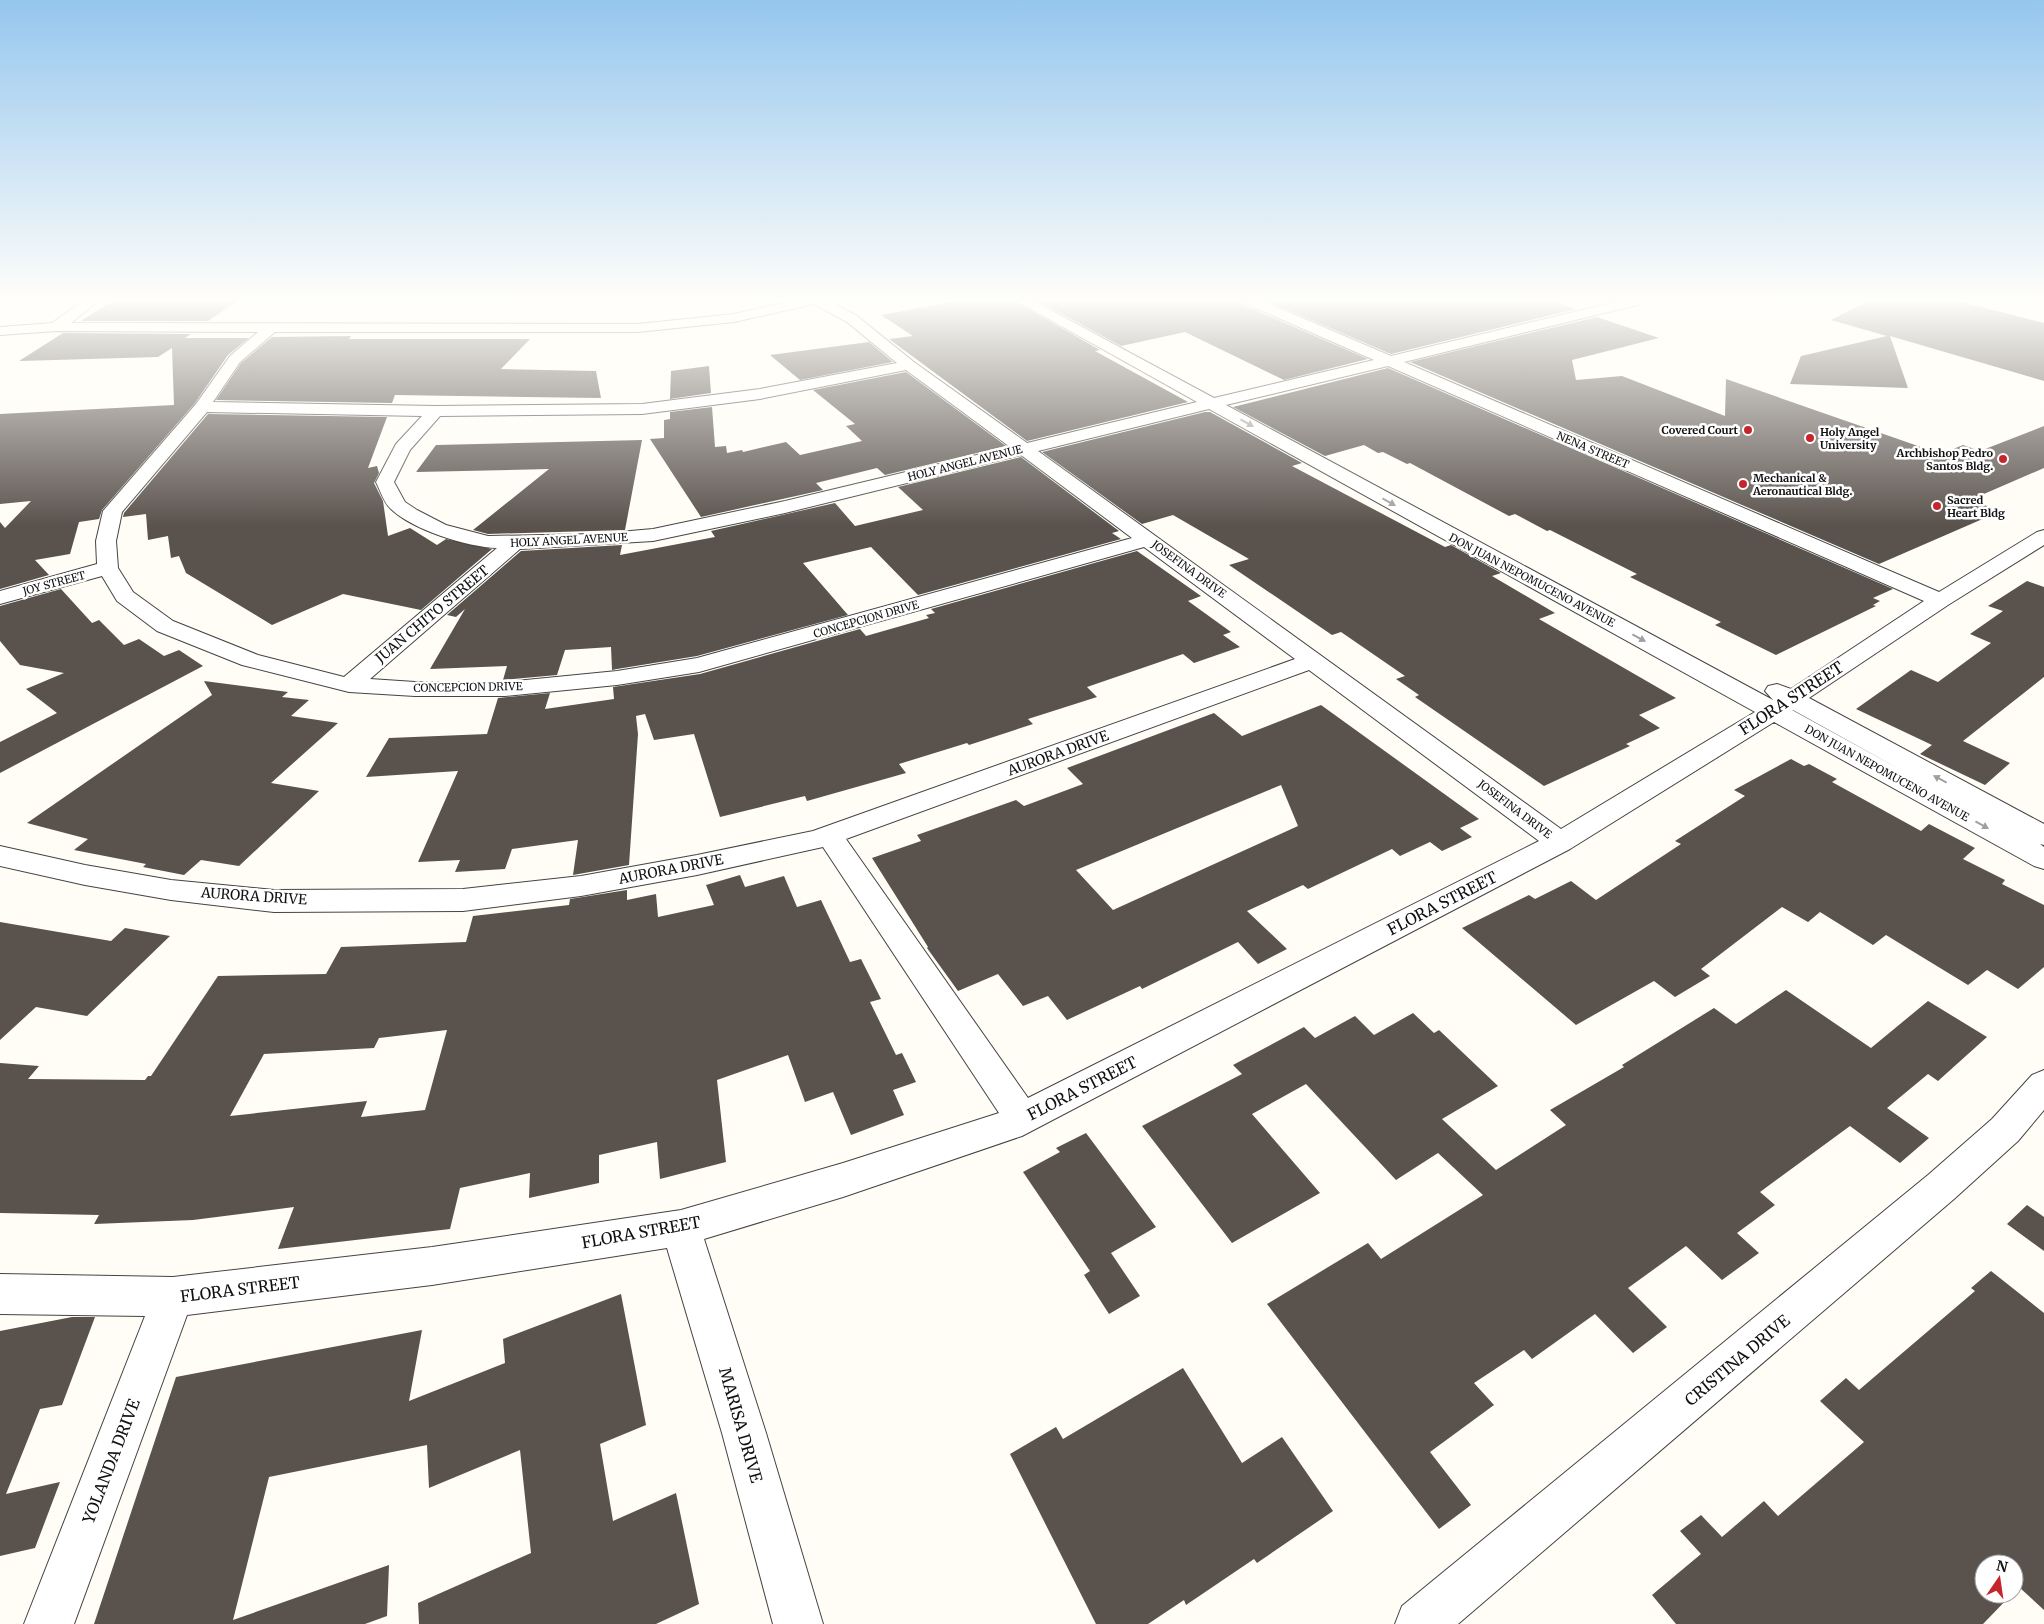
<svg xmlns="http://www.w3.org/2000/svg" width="2044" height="1624" font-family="Merriweather,serif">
	<rect width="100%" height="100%" fill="#fffdf5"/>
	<path fill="#5a524d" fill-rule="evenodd" d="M124,299h116l-32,22h-127l30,-19z
		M968,299h43l89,51 -5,1 93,51 -161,39 -138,-102 24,-3 -32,-21z
		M1034,299h204l3,5 127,55 -84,21 -99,-48 -64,14z
		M1262,299h283l31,10 -185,45z
		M1872,299h78l94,24v58l-154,-45 18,52 -118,-4 11,-28 86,-20 -56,-16z
		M1597,317l62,21 -87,22 4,20 46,-4 103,40 1,-37 215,75 22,-9 17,6 64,-25v42l-74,32 31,11 -122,53 -469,-202z
		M63,333l128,1 -6,4h64l-21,17 -33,48 -93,107 -3,9 -20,3 -9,32 -35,6 14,15 -49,14v-67l5,6 26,-27 -31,3v-90l174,-9 -2,-57 -14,9 -139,4z
		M351,336l-2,3h181l-29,30 95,2 5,27 -206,-3 -3,8 -176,-3 25,-37 31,-26z
		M869,342l24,20 -93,18 -30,-25z
		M709,366l2,27 -41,6 1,-28z
		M1388,368l505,221 -20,9 7,3 -7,4 3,1 -100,49 -61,-30 6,-3 -91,-45 7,-3 -87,-44 -3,1 -32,-17 -6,2 -99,-53 -3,1 -24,-12 -5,1 -14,-8 -39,11 -92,-49z
		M906,372l100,74 -121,29 -8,-7 -61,15 7,7 -122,27 -51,-78 14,-1v-18l6,-1v-7l42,-5 3,40 11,-1 1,7 15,-3 1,2 43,-10 14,13 62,-14 -16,-15 9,-2 -42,-34z
		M1205,412h5l92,51 -10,3 153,81 6,-2 50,28 -9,3 63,37 -16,6 137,79 -37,17 21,13 -34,16 4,2 -86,40 -129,-89 4,-2 -23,-16 9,-3 -64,-44 -9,3 -103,-70 20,-6 -76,-44 -31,9 -100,-72z
		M208,414l179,3 -19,51 9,-2 2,7 -5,10 9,18 5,35 22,-8 27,17 9,-6 46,10 -71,61 -78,-16 -71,31 -86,-52 -7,-17 -8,2 -3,-22 -20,4 -2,-26 -23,3 1,-4z
		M642,440l-17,90 -137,4 -15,-4 76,-61 -133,3 20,-27z
		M1021,457l98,74 -7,2 9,6 -203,56 -47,-48 -68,16 45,52 -151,41 -80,13 -5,1 -1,-23 -46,3 -8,25 -54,5 4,-14 -77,3 35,-60 -9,8 -9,-2 74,-64 101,-6 -2,10 95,-18 -4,-6 124,-28 20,23 68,-16 -25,-23z
		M1137,551l64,45 -13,5 43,31 -8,3 17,12 -46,16 -11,-9 -96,33 10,10 -69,22 5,5 -64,21 -2,-2 -68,21 7,9 -99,28 -2,-5 -85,21 -26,-83 -40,6 -9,-26 -9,2 2,18 -9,131 -56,10 5,-35 -66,9 -7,20 -50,3 5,-12 -42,2 40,-91 -92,6 23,-39 98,-4 11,-36 52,-5 -5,16 69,-10 -1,-12 87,-13 160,-45 6,7 63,-18 -3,-3 9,-2 -4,-4z
		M2027,581l17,6v90l-81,64 47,22 -25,22 -65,-31 12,-9 -76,-36 55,-39 27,12 53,-39 -21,-9 33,-23 -15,-5z
		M61,589l31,34 7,-3 25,25 15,-6 25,17 15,-6 24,16 -203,107v-31l57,-29 -31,-24 38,-16 -44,-8 -20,-24v-35z
		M204,681l84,11 -6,5 27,3 -18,16 47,7 -67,60 48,8 -80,75 -38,-6 -17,15 -41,-8 3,-3 -72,-14 14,-11 -61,-16 185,-128z
		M1321,705l158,114 -19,9 12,9 -30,14 -12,-9 -30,14 -8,-7 -84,40 -5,-4 -56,26 40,38 -29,15 -20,-22 -96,47 -2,-3 -73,34 -19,-24 -25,10 -25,-32 -40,17 -31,-43 1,-1 -56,-89 49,-17 -4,-6 99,-35 8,6 59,-22 -16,-16 147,-55 28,23zM1281,785l17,41 -185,84 -37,-40z
		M1791,759l13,7 5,-2 28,15 -5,3 89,49 8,-7 46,24 -12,11 42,21 -3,4 42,21v62l-26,22 -31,-19 -19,15 -82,-50 -13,10 -53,-33 -12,10 -26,-15 -81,62 9,7 -35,21 -21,-16 -78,44 -114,-97 67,-33 6,4 36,-18 25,19 85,-56 -6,-3 70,-45 -11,-6z
		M740,875l5,12 39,-11 13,31 24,-7 29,62 11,-3 20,40 -11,3 26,53 6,-2 14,29 -23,8 11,25 -53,20 -18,-43 -28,10 -17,-47 -71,25 9,82 -66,17 -3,-37 -58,13v28l-70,15 1,-25 -70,15 -10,41 -172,20 16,-42 -101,13 -99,4 5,-9 -99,-2v-150l39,3 -11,13 117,1 3,-4h3l67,-100 108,-2 15,-27 125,-5 7,-26 96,-11 1,-6 57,-9v10l29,-6 2,23 56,-12 -8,-20zM447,1030l-22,80 -64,7 6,-16 -137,15 34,-62 110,-6 5,-10z
		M0,922l111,19 14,-13 45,8 -83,80 -51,-9 -36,33z
		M1786,990l85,58 57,-47 59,36 -49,44 -10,-7 -41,34 42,30 -29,25 -50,-37 -90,66 15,13 -38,28 22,20 -37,27 -36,-34 -58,42 39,39 -34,26 -38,-39 -63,45 -8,-9 -50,33 20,22 -64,47 41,53 -32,24 -172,-225 101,-61 13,16 102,-64 -45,-42 -42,27 -90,-96 -54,30 68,79 -88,50 -90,-117 100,-52 -9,-9 71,-38 11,11 40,-22 19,19 39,-22 21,20 5,-3 59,56 -56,33 54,51 70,-45 -16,-15 74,-43 -2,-2 92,-57 22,16z
		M1086,1133l70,94 -45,26 29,43 -31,18 -25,-39 6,-4 -67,-99 37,-20 -4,-4z
		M2027,1205l17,12v34l-37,-27z
		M1991,1271l53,42v297l-25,-23 -5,5v-28h-30v30h28l-29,30h-307l-24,-29 49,-41 -21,-23 21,-16 21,22 42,-36 14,15 86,-74 -44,-41 26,-23 13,12 116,-99 -4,-3z
		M621,1294l25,131 -46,19 13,77 63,-28 23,111 -43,20h-237l-1,-21 113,-50 -11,-103 -91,38 -2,-43 -158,32 -36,143 156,-55 -2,51 -22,8h-271l82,-247 246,-47 -13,71 96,-38 -2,-24z
		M72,1317h23l-33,88 -22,4 -34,85 54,-12 -25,66 -35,8v-225z
		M1183,1368l59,95 40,-26 51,74 -76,52 -3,-4 -68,46 -2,-5 -36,24h-52l-86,-170 46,-27 7,12z"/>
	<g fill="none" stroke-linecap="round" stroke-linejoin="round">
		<g stroke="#444" stroke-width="2">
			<path id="minor" d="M86,299h15l-30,24 567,1 96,-10 66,-15h25l32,17 57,46 113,81 170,-41 -184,-103h17l184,99 160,-38 -132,-58 -2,-3h18l133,57 237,-57h23l-2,3 -245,60 535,230 98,-60 7,-2v15l-96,60 -139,93 235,126v21l-4,-1 4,3v22l-10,-3 -260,-144 -204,127 -548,287 -179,61 -139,42 62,194 57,191h-50l-51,-191 -55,-185 -235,37 -245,30 -113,309h-50l121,-308 -145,-2v-40l173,3 259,-30 249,-37 162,-47 156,-50 -176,-266 -126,28 -116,21 -118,15 -189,1 -103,-12 -86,-15 -85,-19v-20l85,19 86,15 103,10 189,-1 118,-13 116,-21 116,-24 482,-172 -151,-112 -445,125 -82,13 -112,11h-90l-66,-4 -107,-27 -85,-34 -40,-30 -15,-25 -102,28v-13l97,-27 -1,-23 7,-30 93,-107 34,-48 28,-24 -202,-1 -56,4v-8l52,-4zM814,304l33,18 50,41 -137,26 -118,15 -207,2 -222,-4 27,-40 35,-30h363l96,-10zM1388,366l536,235 -133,88 -14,-5 -9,2 -3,5 8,9 -547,-295zM906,370l104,77 -225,54 -132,28 -57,5 -108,2 -42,-11 -29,-15 -12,-8 -11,-20 16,-32 30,-34 202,-2 118,-15zM1209,409l546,303 -194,117 -523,-378zM207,412l215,4 -26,28 -20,38c4,8 8,21 15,27 22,21 76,38 106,39l-153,129 -86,-22 -85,-34 -40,-29 -15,-24 -2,-27 6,-29zM1021,455l111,83 -435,120 -80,13 -112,11h-90l-45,-3 150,-130 133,-8 132,-28zM1309,670l230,171 -511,257 -182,-259zM1792,710h1l110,61z
				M2044,1070v40l-26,31 -64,58 -496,425h-63l7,-18 526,-431 64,-56 40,-44z"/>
		</g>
		<use href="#minor" fill="#fff" fill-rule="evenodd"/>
	</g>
	<defs><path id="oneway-solid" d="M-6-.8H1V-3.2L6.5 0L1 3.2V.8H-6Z" transform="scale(1.25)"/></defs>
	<g fill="#a0a0a0">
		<use href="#oneway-solid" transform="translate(1247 423) rotate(29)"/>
		<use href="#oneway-solid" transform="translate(1389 502) rotate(29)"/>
		<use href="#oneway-solid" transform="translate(1639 638) rotate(28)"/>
		<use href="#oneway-solid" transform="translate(1940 779) rotate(-152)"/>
		<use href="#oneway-solid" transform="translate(1982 825) rotate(29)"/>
	</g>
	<linearGradient id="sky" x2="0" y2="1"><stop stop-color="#95c6ee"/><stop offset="0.57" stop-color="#fffefa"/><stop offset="1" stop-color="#fffefa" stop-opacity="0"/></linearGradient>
	<rect width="2044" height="526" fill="url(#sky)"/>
	<g fill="#c4262e" stroke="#fff" stroke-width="2">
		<circle cx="1748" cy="430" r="5"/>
		<circle cx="1810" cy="438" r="5"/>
		<circle cx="2003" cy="459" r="5"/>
		<circle cx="1743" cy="484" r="5"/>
		<circle cx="1937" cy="506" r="5"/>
	</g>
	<g text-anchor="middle" stroke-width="5" stroke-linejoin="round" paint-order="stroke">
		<g font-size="11" font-weight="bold" fill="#111" stroke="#fff" text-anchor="start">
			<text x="1738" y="434" text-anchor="end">Covered Court</text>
			<text x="1820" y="436">Holy Angel<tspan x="1820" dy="13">University</tspan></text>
			<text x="1993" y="457" text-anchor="end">Archbishop Pedro<tspan x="1993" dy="13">Santos Bldg.</tspan></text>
			<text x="1753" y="482">Mechanical &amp;<tspan x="1753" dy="13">Aeronautical Bldg.</tspan></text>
			<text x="1947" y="504">Sacred<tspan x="1947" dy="13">Heart Bldg</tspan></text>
		</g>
		<g font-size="11" fill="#111" stroke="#fff">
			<text transform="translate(1593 450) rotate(23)" y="4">NENA STREET</text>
			<text transform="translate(965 463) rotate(-14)" y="4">HOLY ANGEL AVENUE</text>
			<text transform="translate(569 540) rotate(-3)" y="4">HOLY ANGEL AVENUE</text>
			<text transform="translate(1189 569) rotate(36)" y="4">JOSEFINA DRIVE</text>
			<text transform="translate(1532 580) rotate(28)" y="4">DON JUAN NEPOMUCENO AVENUE</text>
			<text transform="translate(54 583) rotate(-15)" y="4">JOY STREET</text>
			<text transform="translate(866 619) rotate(-16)" y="4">CONCEPCION DRIVE</text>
			<text transform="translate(468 687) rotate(-1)" y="4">CONCEPCION DRIVE</text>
			<text transform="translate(1887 773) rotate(29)" y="4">DON JUAN NEPOMUCENO AVENUE</text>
			<text transform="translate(1515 809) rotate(37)" y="4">JOSEFINA DRIVE</text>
		</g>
		<g font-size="14" fill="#111" stroke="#fff">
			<text transform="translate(432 614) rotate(-40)" y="5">JUAN CHITO STREET</text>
			<text transform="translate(1058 753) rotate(-20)" y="5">AURORA DRIVE</text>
			<text transform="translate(671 869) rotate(-11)" y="5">AURORA DRIVE</text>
			<text transform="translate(254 896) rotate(4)" y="5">AURORA DRIVE</text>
		</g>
		<g font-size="16" fill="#111" stroke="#fff">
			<text transform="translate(1791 698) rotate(-33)" y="6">FLORA STREET</text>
			<text transform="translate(1442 903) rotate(-27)" y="6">FLORA STREET</text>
			<text transform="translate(1082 1088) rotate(-27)" y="6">FLORA STREET</text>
			<text transform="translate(641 1232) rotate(-10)" y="6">FLORA STREET</text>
			<text transform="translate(240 1289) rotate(-7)" y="6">FLORA STREET</text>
			<text transform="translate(1737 1360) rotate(-40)" y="6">CRISTINA DRIVE</text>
			<text transform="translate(741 1425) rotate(74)" y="6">MARISA DRIVE</text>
			<text transform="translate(111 1461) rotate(-69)" y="6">YOLANDA DRIVE</text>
		</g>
	</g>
	<g transform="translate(1999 1579) rotate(13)"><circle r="24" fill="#ffffff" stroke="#a0a0a0"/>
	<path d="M0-4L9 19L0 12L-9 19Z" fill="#c4262e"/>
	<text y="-8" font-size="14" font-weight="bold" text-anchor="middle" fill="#111111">N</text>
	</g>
</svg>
